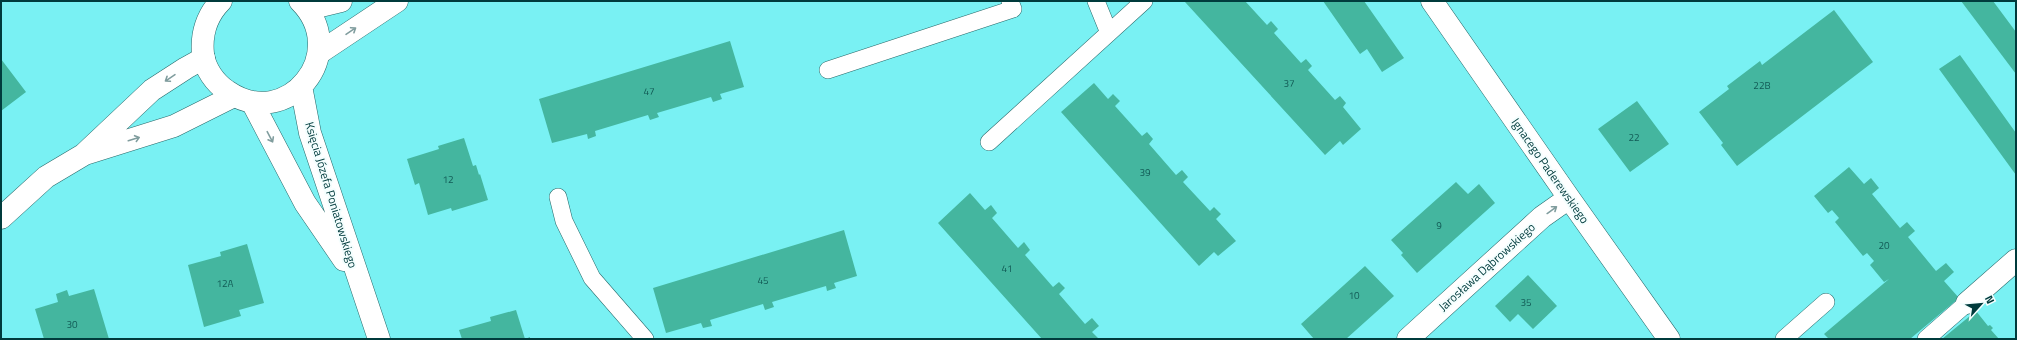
<svg xmlns="http://www.w3.org/2000/svg" width="2017" height="340" font-family="'Titillium Web',sans-serif">
	<rect width="100%" height="100%" fill="#79f1f3"/>
	<path fill="#44b69f" d="M1187,1h58l22,24 4,-4 7,8 -4,4 27,30 5,-4 6,7 -4,4 27,30 5,-4 6,7 -3,4 18,22 -18,16 -3,-4 -15,14 -140,-153z
		M1323,1h41l40,57 -22,14 -15,-23 -7,5z
		M1961,1h32l23,31v42z
		M1834,10l39,52 -136,104 -16,-21 2,-2 -24,-31 30,-23 -2,-3 33,-25 2,4z
		M730,41l14,46 -24,7 2,5 -9,3 -2,-5 -54,16 2,4 -9,3 -2,-5 -53,16 1,5 -8,3 -1,-5 -35,9 -13,-44z
		M1960,55l56,78v42l-77,-106z
		M1,59l25,33 -25,19z
		M1094,83l14,16 5,-5 7,7 -5,5 27,30 5,-4 6,7 -4,5 27,31 6,-5 6,7 -5,5 27,29 4,-4 7,7 -5,5 20,22 -18,15 -4,-4 -15,14 -138,-154z
		M1637,101l32,43 -39,28 -32,-43z
		M464,138l9,28 3,-1 3,10 1,-1 8,26 -36,11 -1,-3 -23,7 -9,-32 -4,2 -8,-26 32,-10 -1,-3z
		M1849,167l15,17 7,-6 8,10 -7,6 28,34 7,-6 8,9 -7,6 28,34 10,-8 8,9 -10,9 15,17 -49,41h-81l-5,-5 65,-55 -5,3 -14,-17 4,-4 -7,-8 -4,3 -28,-34 4,-4 -7,-8 -4,3 -14,-17z
		M1456,182l12,12 11,-10 16,19 -78,70 -16,-18 2,-2 -12,-13z
		M970,193l15,17 6,-5 6,8 -5,5 26,30 6,-6 6,8 -5,5 28,32 6,-5 6,6 -6,6 26,30 7,-6 7,8 -7,6 7,7h-57l-104,-116z
		M844,230l13,46 -23,7 2,5 -9,3 -1,-5 -54,16 2,5 -9,3 -2,-6 -53,16 2,6 -9,2 -2,-5 -35,10 -13,-45z
		M247,244l17,59 -25,7 2,6 -37,11 -16,-62 33,-9 -1,-4z
		M1365,266l29,30 -48,43h-32l-13,-15z
		M1528,275l29,31 -24,23 -15,-15 -8,8 -15,-16z
		M94,289l15,50h-65l-9,-30 23,-7 -2,-8 11,-4 2,6z
		M516,310l9,29 5,-2v2h-68l-3,-9 32,-9 -1,-4z
		M1976,311l12,15 2,-1 3,3 -2,2 8,9h-57z"/>
	<g fill="none" stroke-linecap="round" stroke-linejoin="round">
		<g stroke="#28696a" stroke-width="18">
			<path id="lane" d="M1096,1l13,32
				M828,70l185,-61 -3,-8
				M989,142l155,-141
				M558,197l6,24 28,57 53,61
				M1784,339l42,-37
				M1926,339l41,-36"/>
		</g>
		<g stroke="#28696a" stroke-width="23">
			<path id="street" d="M1432,1l137,197 100,141
				M308,9l33,-8
				M319,53l78,-52
				M88,153l86,-27 60,-30
				M1,218l45,-41 37,-22 69,-65 34,-22 18,-10
				M1967,303l49,-43
				M1408,339l134,-122 27,-19"/>
		</g>
		<g stroke="#28696a" stroke-width="23">
			<path id="secondary" d="M221,1c-14,14 -20,33 -18,53 2,15 12,29 24,37 60,42 125,-38 73,-90
				M301,86l9,47 69,206
				M252,102l53,101 39,57"/>
		</g>
		<use href="#lane" stroke="#fff" stroke-width="17"/>
		<use href="#street" stroke="#fff" stroke-width="22"/>
		<use href="#secondary" stroke="#fff" stroke-width="22"/>
	</g>
	<defs><path id="oneway-shaft" d="M-6 0H5M1.5-3L5.5 0L1.5 3" fill="none" stroke-width="1.6" stroke-linecap="round" stroke-linejoin="round"/></defs>
	<g stroke="#809d9e">
		<use href="#oneway-shaft" transform="translate(351 31) rotate(-34)"/>
		<use href="#oneway-shaft" transform="translate(170 78) rotate(146)"/>
		<use href="#oneway-shaft" transform="translate(270 137) rotate(62)"/>
		<use href="#oneway-shaft" transform="translate(134 139) rotate(-17)"/>
		<use href="#oneway-shaft" transform="translate(1552 210) rotate(-36)"/>
	</g>
	<g text-anchor="middle" stroke-width="4" stroke-linejoin="round" paint-order="stroke">
		<g font-size="10" fill="#115a55">
			<text x="1289" y="87">37</text>
			<text x="1762" y="89">22B</text>
			<text x="649" y="95">47</text>
			<text x="1634" y="141">22</text>
			<text x="1145" y="176">39</text>
			<text x="448" y="183">12</text>
			<text x="1439" y="229">9</text>
			<text x="1884" y="249">20</text>
			<text x="1007" y="272">41</text>
			<text x="763" y="284">45</text>
			<text x="225" y="287">12A</text>
			<text x="1354" y="299">10</text>
			<text x="1526" y="306">35</text>
			<text x="72" y="328">30</text>
		</g>
		<g font-size="12" fill="#003b3c" stroke="#f4fefe">
			<text transform="translate(1550 171) rotate(55)" y="4">Ignacego Paderewskiego</text>
			<text transform="translate(331 195) rotate(73)" y="4">Księcia Józefa Poniatowskiego</text>
			<text transform="translate(1487 267) rotate(-42)" y="4">Jarosława Dąbrowskiego</text>
		</g>
	</g>
	<rect width="2017" height="340" fill="none" stroke="#003b3c" stroke-width="4"/>
	<g transform="translate(1981 304) rotate(63)" stroke="#f4fefe" stroke-width="3" paint-order="stroke">
	<path d="M0-3L7 15L0 10L-7 15Z" fill="#003b3c"/>
	<text y="-6" font-size="11" font-weight="bold" text-anchor="middle" fill="#003b3c">N</text>
	</g>
</svg>
